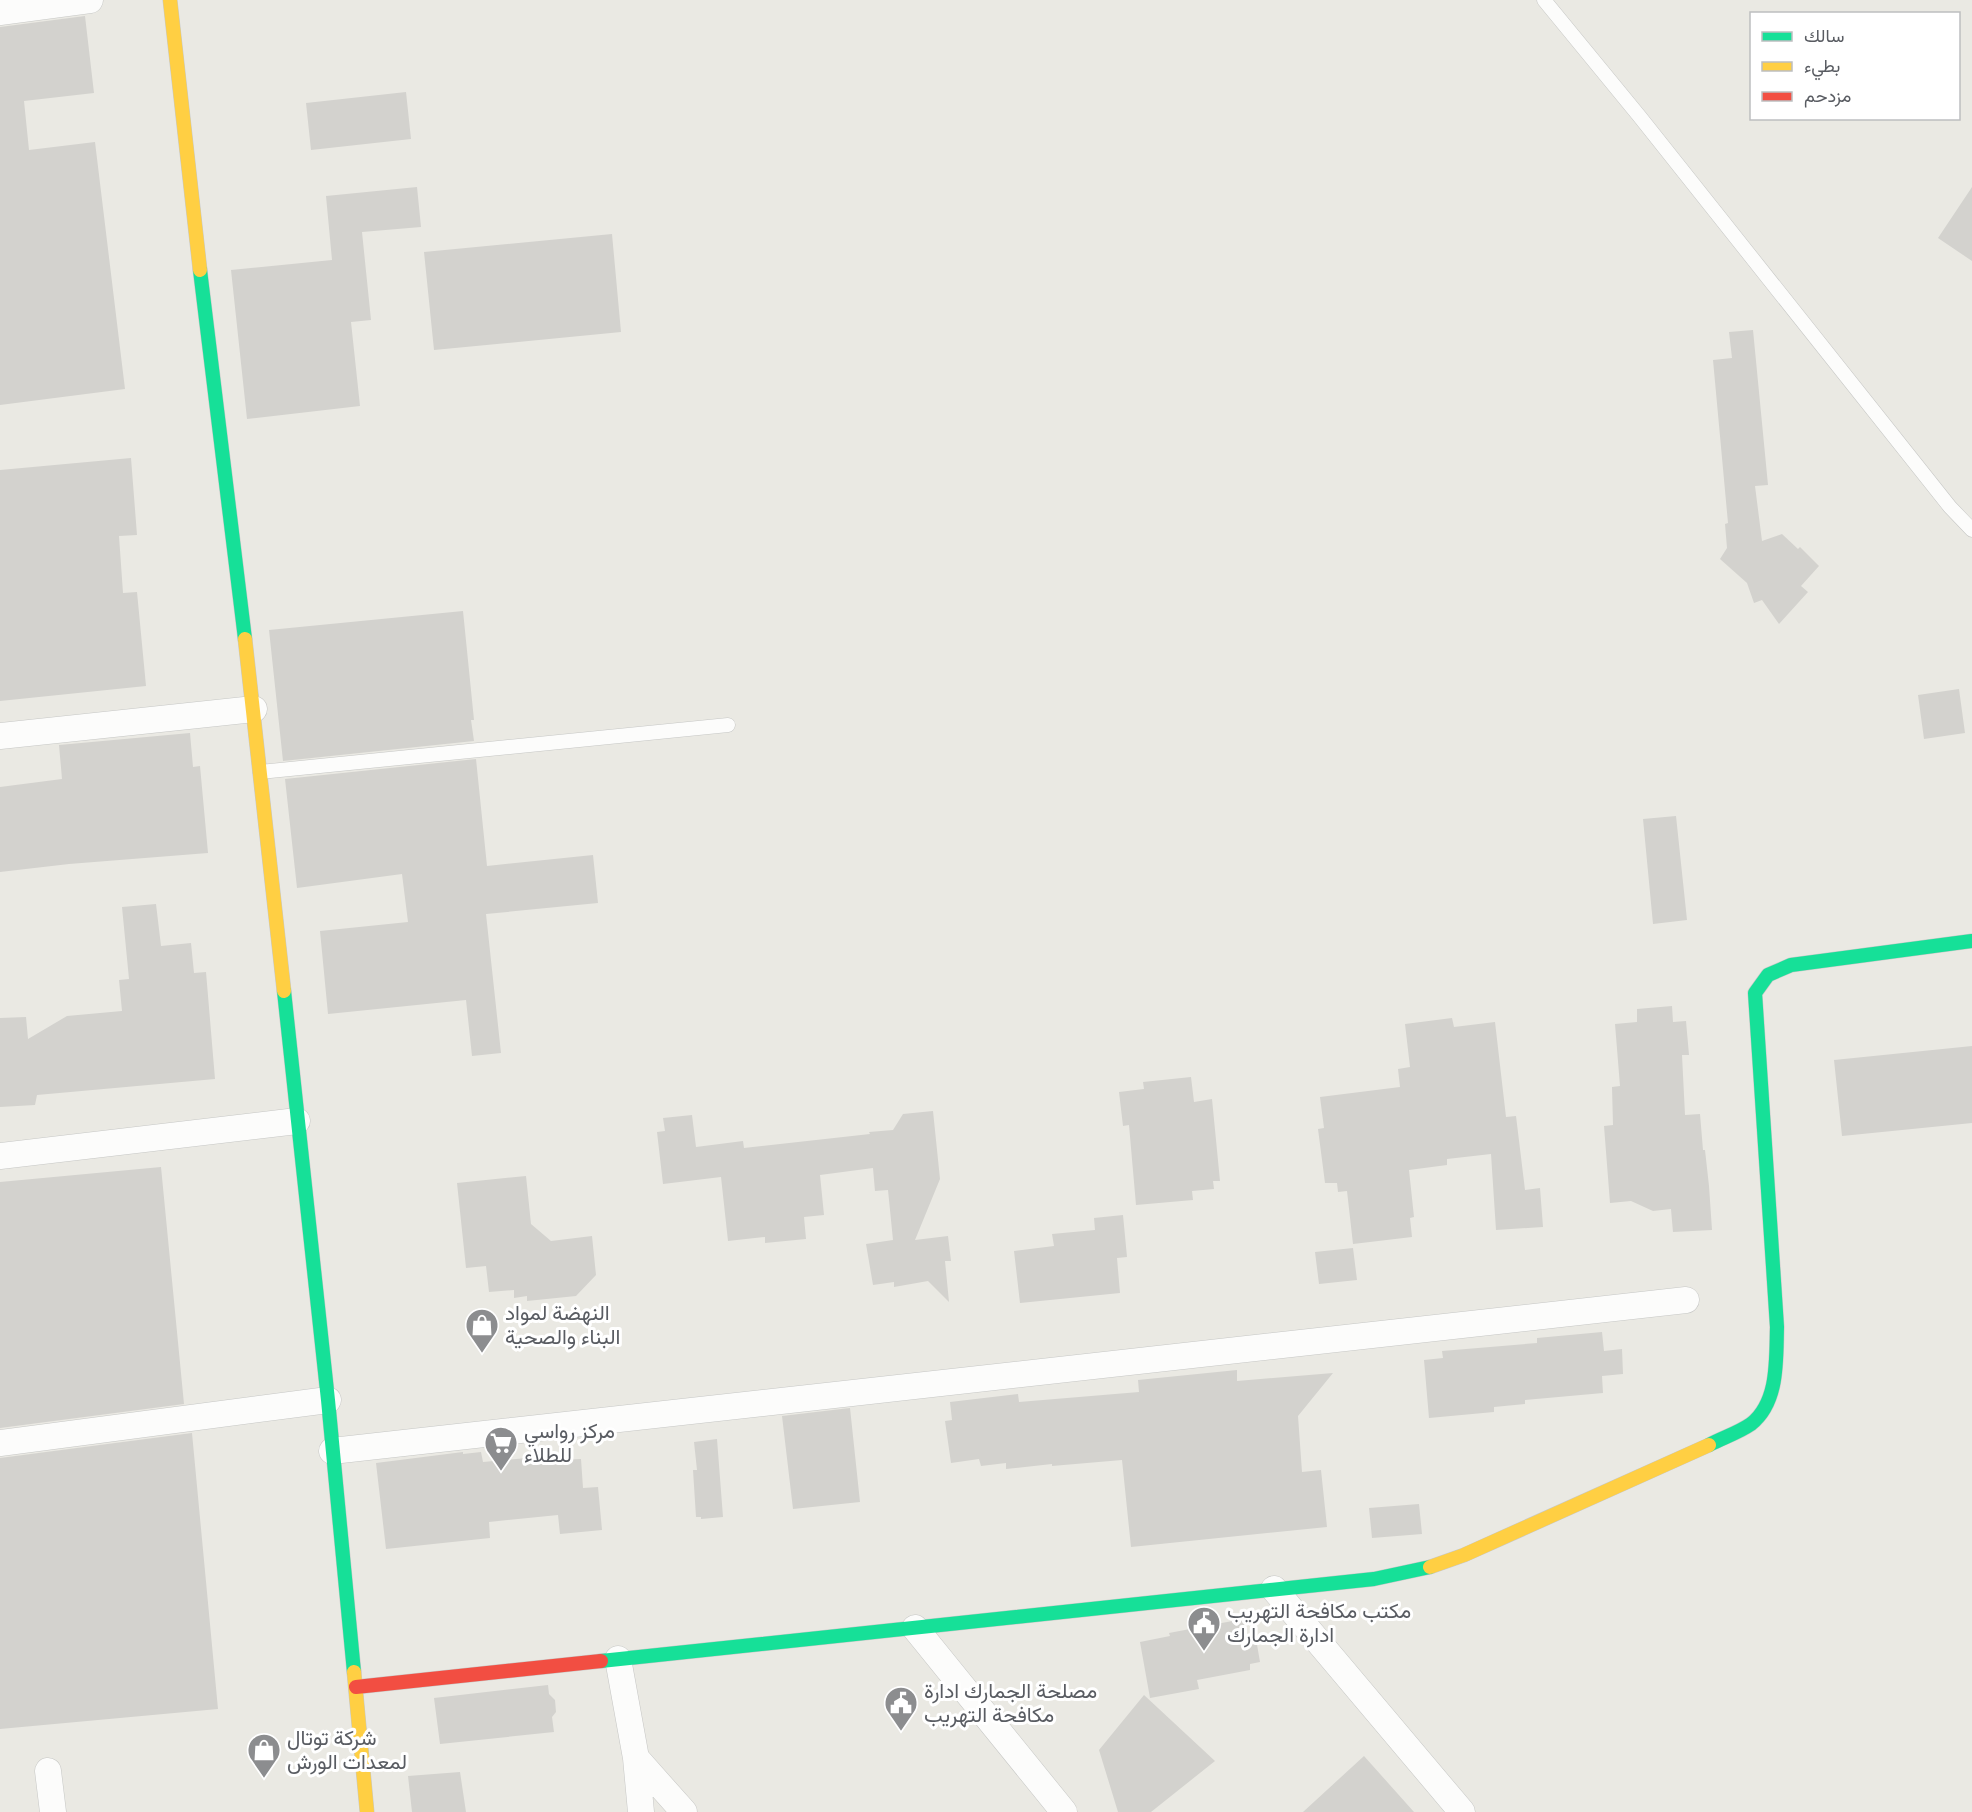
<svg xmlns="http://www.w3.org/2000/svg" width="1972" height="1812" font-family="Overpass,Vazirmatn,sans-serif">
	<rect width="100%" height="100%" fill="#eae9e3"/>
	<path fill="#d3d2ce" d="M85,16l9,77 -70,8 5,49 66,-8 30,247 -125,16v-378z
		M406,92l5,47 -100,11 -5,-47z
		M417,187l4,40 -59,5 9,88 -20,2 9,84 -113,13 -16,-149 101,-10 -6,-64z
		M1972,187v74l-34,-23z
		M612,234l9,98 -187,18 -10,-98z
		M1753,330l15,155 -13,1 7,55 20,-7 16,15 2,-2 19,19 -18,20 7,6 -29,32 -17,-24 -8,3 -7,-20 -27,-24 7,-11 -2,-24 3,-1 -15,-163 19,-2 -3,-26z
		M131,458l6,77 -18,1 4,57 14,-1 9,94 -146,15v-231z
		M463,611l11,109h-3l3,21 -191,20 -14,-131z
		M1959,689l6,44 -41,6 -6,-44z
		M190,733l3,34 7,-1 8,87 -139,11 -69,8v-85l62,-8 -3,-34z
		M476,759l11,107 106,-11 5,48 -112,11 15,139 -29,3 -6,-56 -138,14 -8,-83 88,-9 -6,-48 -105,14 -12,-109z
		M1676,816l11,104 -34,4 -10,-105z
		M156,904l5,42 30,-3 3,30 12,-1 9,107 -178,16 -2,10 -35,2v-89l26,-1 2,22 39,-23 55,-5 -3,-31 10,-1 -7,-72z
		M1672,1006l1,16 13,-1 3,34h-7l3,60 15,-1 3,36h2l4,36 3,44 -39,2 -2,-23 -18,2 -22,-10 -21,2 -6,-77 9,-1 -1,-38 8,-1 -5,-62 22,-2v-13z
		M1452,1018l2,9 41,-5 11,95 10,-1 9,74 15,-2 3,39 -47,3 -5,-76 -44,5v6l-38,5 5,47 -4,1 2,19 -59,7 -6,-53 -9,1 -1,-9h-12l-7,-54 6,-1 -4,-31 80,-10 -2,-18 12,-2 -5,-43z
		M1972,1046v77l-130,13 -8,-76z
		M1191,1077l3,25 18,-3 8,82h-7l1,8 -22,2 1,9 -57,5 -7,-80 -6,1 -4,-34 25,-3 -1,-7z
		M933,1111l7,68 -25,61 33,-4 3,25h-6l4,41 -21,-21 -34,6v-5l-21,3 -7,-41 27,-4 -5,-50 -13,1 -2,-23 -53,7 4,40 -20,2 2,22 -41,4v-6l-37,4 -7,-64 -58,7 -6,-52 8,-1 -2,-13 29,-3 4,32 47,-6 1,7 126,-14 -1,-2 24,-2 10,-16z
		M161,1167l23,237 -184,24v-246z
		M526,1176l5,48 20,17 41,-5 4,39 -20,21 -49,5v-5l-13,2v-8l-25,2 -3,-26 -20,2 -9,-85z
		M1123,1215l4,42 -10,1 3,35 -100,10 -6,-52 40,-5 -2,-12 43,-4 -1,-12z
		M1353,1248l4,32 -38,4 -4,-32z
		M1602,1332l2,19 18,-2 1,25 -21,2 1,17 -78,7v4l-31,3v5l-65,6 -5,-58 19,-2 -1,-7 95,-8v-5z
		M1237,1370v11l96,-8 -35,43 4,56 19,-2 6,57 -196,20 -9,-87 -70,6v-2l-46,5v-6l-25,3 -2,-7 -28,4 -6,-42 7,-1 -2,-18 68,-8 1,8 120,-10 -1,-12z
		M850,1408l10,94 -67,7 -11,-93z
		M192,1433l26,276 -218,20v-271z
		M717,1439l6,78 -22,2v-2h-5l-3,-47h4l-3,-28z
		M463,1452v2l18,-2 2,10 76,-7 1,5 21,-1 2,29 15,-1 4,43 -42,4 -2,-19 -69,7 1,16 -104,11 -10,-86z
		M1419,1504l3,30 -50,4 -3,-30z
		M1243,1619l4,22 9,-2 4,23 -10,2v6l-53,10 2,9 -49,9 -10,-56 30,-6 -1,-3z
		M548,1685l1,9 6,6 1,12 -4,5 2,15 -114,12 -6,-46z
		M1144,1695l71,66 -64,51h-33l-19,-62z
		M1364,1756l50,56h-111z
		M460,1772l6,40h-54l-4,-36z"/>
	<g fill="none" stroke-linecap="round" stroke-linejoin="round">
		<g stroke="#c6c7c5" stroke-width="15">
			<path id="lane" d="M1544,0l96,117 310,390 22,23
				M260,772l468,-47"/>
		</g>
		<g stroke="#c6c7c5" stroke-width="27">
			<path id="street" d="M0,12l90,-12
				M0,736l254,-27
				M0,1156l297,-35
				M0,1443l328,-43
				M332,1451l1354,-151
				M1274,1589l188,223
				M915,1628l149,184
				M618,1659l18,99 5,54
				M636,1758l48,54
				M48,1771l5,41"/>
		</g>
		<g stroke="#c7c8c7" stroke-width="15">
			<path id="fast" d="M200,270l45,369
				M284,991l44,409 26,272
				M1709,1445c13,-7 29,-12 42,-21 28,-22 25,-65 26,-97l-22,-334 13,-18 23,-10 181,-24
				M601,1661l773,-82 56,-12"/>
		</g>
		<g stroke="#c7c8c7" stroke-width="15">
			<path id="slow" d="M170,0l30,270
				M245,639l39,352
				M1430,1567l34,-12 245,-110
				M354,1672l13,140"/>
		</g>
		<g stroke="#c7c8c7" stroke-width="15">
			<path id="jam" d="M356,1687l245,-26"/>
		</g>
		<use href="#lane" stroke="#fcfcfb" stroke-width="14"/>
		<use href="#street" stroke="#fcfcfb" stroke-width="26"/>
		<use href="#fast" stroke="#16e098" stroke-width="14"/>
		<use href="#slow" stroke="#ffcf43" stroke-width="14"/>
		<use href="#jam" stroke="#f24e42" stroke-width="14"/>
	</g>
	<defs>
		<g id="shop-pin" transform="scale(1.725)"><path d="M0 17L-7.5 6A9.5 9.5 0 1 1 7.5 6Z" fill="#8c8d8f" stroke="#fff"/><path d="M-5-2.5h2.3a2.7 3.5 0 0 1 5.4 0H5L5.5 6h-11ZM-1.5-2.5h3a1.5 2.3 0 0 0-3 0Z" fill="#fff"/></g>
		<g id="supermarket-pin" transform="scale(1.725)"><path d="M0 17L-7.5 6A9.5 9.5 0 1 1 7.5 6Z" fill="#8c8d8f" stroke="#fff"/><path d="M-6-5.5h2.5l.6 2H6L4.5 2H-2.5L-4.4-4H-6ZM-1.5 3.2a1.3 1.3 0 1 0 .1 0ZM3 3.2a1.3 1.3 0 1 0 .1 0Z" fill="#fff"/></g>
		<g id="civic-pin" transform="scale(1.725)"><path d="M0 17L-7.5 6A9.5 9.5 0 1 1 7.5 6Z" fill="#8c8d8f" stroke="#fff"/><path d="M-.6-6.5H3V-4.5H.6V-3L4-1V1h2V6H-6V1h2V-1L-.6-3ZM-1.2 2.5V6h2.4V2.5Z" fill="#fff"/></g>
	</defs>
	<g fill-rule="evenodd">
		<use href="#shop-pin" x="482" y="1325"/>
		<use href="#supermarket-pin" x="501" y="1443"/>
		<use href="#civic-pin" x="1204" y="1623"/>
		<use href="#civic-pin" x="901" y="1703"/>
		<use href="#shop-pin" x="264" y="1750"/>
	</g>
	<g text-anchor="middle" stroke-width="6" stroke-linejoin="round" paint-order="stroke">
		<g font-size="21" fill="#595c62" stroke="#fff" text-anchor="start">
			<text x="505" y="1320">النهضة لمواد<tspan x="505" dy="24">البناء والصحية</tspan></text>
			<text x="524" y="1438">مركز رواسي<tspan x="524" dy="24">للطلاء</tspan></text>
			<text x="1227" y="1618">مكتب مكافحة التهريب<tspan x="1227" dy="24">ادارة الجمارك</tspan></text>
			<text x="924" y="1698">مصلحة الجمارك ادارة<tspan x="924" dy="24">مكافحة التهريب</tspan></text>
			<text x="287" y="1745">شركة توتال<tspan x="287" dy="24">لمعدات الورش</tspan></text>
		</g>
	</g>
	<rect x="1750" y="12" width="210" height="108" fill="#ffffff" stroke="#bdbec0" stroke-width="1.5"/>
	<rect x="1762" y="32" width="30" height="9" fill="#16e098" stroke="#bdbec0" stroke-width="1.5"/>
	<text x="1804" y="42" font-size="18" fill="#595c62">سالك</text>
	<rect x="1762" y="62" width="30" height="9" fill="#ffcf43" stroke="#bdbec0" stroke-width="1.5"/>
	<text x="1804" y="72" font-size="18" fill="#595c62">بطيء</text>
	<rect x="1762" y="92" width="30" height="9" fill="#f24e42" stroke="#bdbec0" stroke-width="1.5"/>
	<text x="1804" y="102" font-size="18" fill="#595c62">مزدحم</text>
</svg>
